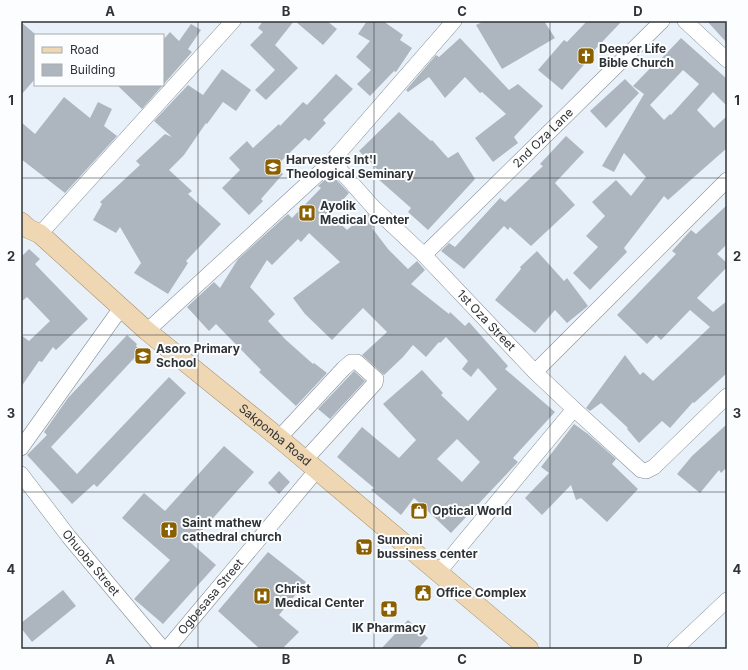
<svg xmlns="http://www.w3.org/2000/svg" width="748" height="670" font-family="Inter,sans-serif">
	<rect width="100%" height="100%" fill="#e8f1f9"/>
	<path fill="#adb6be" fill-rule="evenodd" d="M263,21h31l-19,24 23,23 -32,32 -11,-10 20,-20 -25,-25 13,-13 -5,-4z
		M295,21h32l10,8 -14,16z
		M367,21h16l20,14 -3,5 12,8 -16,24 -2,-1 -24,25 -13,-12 14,-14 -15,-13 14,-16 -12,-7z
		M484,21h60l11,17 -53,31 -26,-44z
		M587,21h35l-36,38 2,1 -26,30 -24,-20 26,-30 3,2z
		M707,21h20v22z
		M21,22l14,12v45l-14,16z
		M191,24l10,6 -13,19 4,3 -29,33v-45l7,-8 9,9z
		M460,38l49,52 9,-6 25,22 -29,31 4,6 -25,19 -18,-24 31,-24 -24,-22 -2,1 -15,-16 -20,21 -16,-21 -21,15 -2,-2 30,-35 3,2z
		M681,38l46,41v27l-14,-14 -16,18 17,18 13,-12v32l-59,52 -4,-4 -40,52 3,4 -37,38 -17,-17 25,-26 -12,-11 19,-20 -13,-14 24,-22 15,16 15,-19 -22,-24 -10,19 -12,-6 42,-72 -11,-8 27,-28 1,1zM683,70l16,14 -28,31 -1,-1 -6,6 -14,-15z
		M222,69l29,21 -15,21 -13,-9 -16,22 -1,-1 -22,32 -15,15 23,21 -4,3 33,30 -35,37 2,2 -20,31 -34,-21 7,-10 -21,-36 -4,6 -23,-13 9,-16 -2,-2 40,-37 -4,-4 29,-27 7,3 -18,-16 34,-36 15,10z
		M336,74l17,15 -30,31 3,3 -17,18 -4,-3 -30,29 8,7 -22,25 2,2 -14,14 -27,-27 18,-18 -11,-12 18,-17 6,7 26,-24 1,2 23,-24 4,3z
		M625,79l14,14 -33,35 -16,-17z
		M117,85h46l-21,24z
		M64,97l26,21 8,-16 14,7 -8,17 13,10 -52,57 -44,-34v-37l14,12z
		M399,112l32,29 1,-1 16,18 10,-6 17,27 -47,51 -20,-18 3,-4 -34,-30 4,-5 -22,-22z
		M566,136l18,16 -29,31 20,22 -44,41 -21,-19 -2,3 -4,-4 -40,43 -23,-18 8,-8 6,4 45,-49 5,4 38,-36 -3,-2z
		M331,174l18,19 -19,21 17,16 20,-17 10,10 -5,5 16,21 20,20 9,-8 8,9 -14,14 38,30 1,-2 15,14 4,-4 39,44 -3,3 50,43 -42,46 5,4 -67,71 -37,-35 -13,17 -30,-25 3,-2 -37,-31 25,-30 37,31 17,-18 -33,-36 39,-34 21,23 -2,2 27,26 29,-32 -19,-21 -7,9 -9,-8 6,-8 -22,-24 -6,6 -1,-1 -13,15 -13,-12 -10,12 -19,18 -22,-20 25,-23 -24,-24 -31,32 -27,-26 -12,-16 47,-36 -31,-29 -8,9 -3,-3 -26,26 -5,-5 -17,27 25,27 -7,7 18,19 27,24 1,-1 13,10 -31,33 -37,-34 2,-2 -45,-46 -7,7 -22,-24 27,-25 6,6 18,-29 50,-45 4,4 29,-30 -3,-2zM457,439l23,23 -18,20 -25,-23z
		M727,205v39l-10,10 10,9v4l-30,31 16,14 14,-11v72l-33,30 -1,-1 -23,26 -8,-7 -23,22 -12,-14 1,-1 -27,-25 -11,8 -4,-3 39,-53 15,20 3,-3 10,9 57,-54 -20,-17 -29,30 -5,-5 -9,9 -30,-29 59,-61 -4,-3 19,-21 5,4z
		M29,249l11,10 -5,5 53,55 -32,31 -3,-3 -11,15 -3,-1 -18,26v-52l8,6 21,-20 -23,-24 -6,5v-45z
		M537,251l27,30 3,-3 21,28 -21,17 -12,-13 -20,23 -40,-33 26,-31 -1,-2z
		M127,335l10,9 -1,2 5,5 -90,96 26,27 92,-97 17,16 -89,94 -3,-3 -22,20 -45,-49 20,-20 -3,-3 24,-34z
		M354,371l11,10 -35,38 -12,-10z
		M574,424l14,10 28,25 -4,5 26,25 -31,33 -26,-24 -5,2 -5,-15 -29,30 -17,-17 24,-25 -8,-6z
		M727,424v43l-6,6 -2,-3 -19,23 -23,-19 15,-18z
		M224,446l30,26 -63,71 25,22 -53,59 -29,-25 36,-39 -48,-42 22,-25 21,18z
		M279,471l11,11 -11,12 -11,-11z
		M268,552l38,30 -27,33 20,17 -17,17h-22l-42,-38z
		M63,590l13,16 -44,36 -11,-14v-5z
		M408,620l20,18 -10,11h-37z"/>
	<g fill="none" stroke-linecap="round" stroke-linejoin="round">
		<g stroke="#858d95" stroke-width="16">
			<g id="minor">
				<path d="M685,21l42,39"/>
				<path id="s1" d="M332,161l41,46 51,48 111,117 39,37 67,61 5,1 8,-4 73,-71"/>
				<path d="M40,234l193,-213"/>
				<path id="s2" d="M424,255l238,-234"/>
				<path d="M147,331l185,-170 122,-140"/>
				<path d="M535,372l192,-192"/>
				<path d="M279,438l65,-70 7,-6h6l19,17 -1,4 -71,78"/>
				<path d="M21,448l100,-140"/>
				<path id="s3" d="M21,474l48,63 94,112"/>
				<path d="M438,573l136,-164"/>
				<path id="s4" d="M167,649l149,-178"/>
				<path d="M675,649l52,-49"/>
			</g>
		</g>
		<g stroke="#a58d66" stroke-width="20">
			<g id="major">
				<path id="s5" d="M21,222l8,7 11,5 107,97 132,107 250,211"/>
			</g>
		</g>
		<use href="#minor" stroke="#fff" stroke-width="15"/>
		<use href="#major" stroke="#efd7b3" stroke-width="19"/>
	</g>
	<path fill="none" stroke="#2f3336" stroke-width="1" stroke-opacity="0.55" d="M198,21v628M374,21v628M550,21v628M21,178h706M21,335h706M21,492h706"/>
	<defs>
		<g id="church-square" transform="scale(0.9)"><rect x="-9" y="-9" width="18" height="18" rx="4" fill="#8a5f00" stroke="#fbfdff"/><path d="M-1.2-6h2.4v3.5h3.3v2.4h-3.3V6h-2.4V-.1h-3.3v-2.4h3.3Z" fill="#fff"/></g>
		<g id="university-square" transform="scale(0.9)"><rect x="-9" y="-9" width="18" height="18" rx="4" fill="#8a5f00" stroke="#fbfdff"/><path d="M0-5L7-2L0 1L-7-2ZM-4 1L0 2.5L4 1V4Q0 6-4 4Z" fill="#fff"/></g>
		<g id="hospital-square" transform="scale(0.9)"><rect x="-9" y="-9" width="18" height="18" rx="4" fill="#8a5f00" stroke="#fbfdff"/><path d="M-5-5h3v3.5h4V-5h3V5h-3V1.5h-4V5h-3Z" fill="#fff"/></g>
		<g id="school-square" transform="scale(0.9)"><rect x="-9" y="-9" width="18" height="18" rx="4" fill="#8a5f00" stroke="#fbfdff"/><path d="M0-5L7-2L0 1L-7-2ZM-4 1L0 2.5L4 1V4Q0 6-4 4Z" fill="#fff"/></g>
		<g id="shop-square" transform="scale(0.9)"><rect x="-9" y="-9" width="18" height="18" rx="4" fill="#8a5f00" stroke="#fbfdff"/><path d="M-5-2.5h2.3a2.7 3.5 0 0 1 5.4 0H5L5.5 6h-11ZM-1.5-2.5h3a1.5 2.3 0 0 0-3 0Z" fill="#fff"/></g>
		<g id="supermarket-square" transform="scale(0.9)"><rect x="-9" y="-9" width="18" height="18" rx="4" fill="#8a5f00" stroke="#fbfdff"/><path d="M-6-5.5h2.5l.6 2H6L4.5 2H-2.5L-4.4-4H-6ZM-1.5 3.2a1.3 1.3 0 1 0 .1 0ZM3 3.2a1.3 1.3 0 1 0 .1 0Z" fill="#fff"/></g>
		<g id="civic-square" transform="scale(0.9)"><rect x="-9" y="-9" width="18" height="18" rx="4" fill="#8a5f00" stroke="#fbfdff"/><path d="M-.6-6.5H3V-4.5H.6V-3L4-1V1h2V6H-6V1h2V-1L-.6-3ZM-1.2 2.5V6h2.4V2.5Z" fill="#fff"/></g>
		<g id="pharmacy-square" transform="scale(0.9)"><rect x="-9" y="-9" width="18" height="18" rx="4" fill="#8a5f00" stroke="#fbfdff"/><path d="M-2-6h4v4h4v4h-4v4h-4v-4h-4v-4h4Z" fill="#fff"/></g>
	</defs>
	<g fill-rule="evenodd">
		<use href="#church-square" x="586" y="56"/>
		<use href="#university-square" x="273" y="167"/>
		<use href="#hospital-square" x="307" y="213"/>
		<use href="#school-square" x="143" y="356"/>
		<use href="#shop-square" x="419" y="511"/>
		<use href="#church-square" x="169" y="530"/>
		<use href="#supermarket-square" x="364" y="547"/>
		<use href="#civic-square" x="423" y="593"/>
		<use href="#hospital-square" x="262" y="596"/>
		<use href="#pharmacy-square" x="389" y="609"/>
	</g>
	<g text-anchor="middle" stroke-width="4" stroke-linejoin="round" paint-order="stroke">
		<g font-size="12" font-weight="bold" fill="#2f3336" stroke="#fbfdff" text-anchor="start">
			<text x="599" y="53">Deeper Life<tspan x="599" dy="14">Bible Church</tspan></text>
			<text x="286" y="164">Harvesters Int'l<tspan x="286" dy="14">Theological Seminary</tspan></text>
			<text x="320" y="210">Ayolik<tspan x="320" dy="14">Medical Center</tspan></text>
			<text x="156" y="353">Asoro Primary<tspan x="156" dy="14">School</tspan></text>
			<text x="432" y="515">Optical World</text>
			<text x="182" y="527">Saint mathew<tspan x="182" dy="14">cathedral church</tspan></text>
			<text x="377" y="544">Sunroni<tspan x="377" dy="14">bussiness center</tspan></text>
			<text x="275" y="593">Christ<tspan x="275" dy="14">Medical Center</tspan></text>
			<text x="436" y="597">Office Complex</text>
			<text x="389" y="632" text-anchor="middle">IK Pharmacy</text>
		</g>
		<g font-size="12" fill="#2f3336" stroke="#fbfdff">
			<text dy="4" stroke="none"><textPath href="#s2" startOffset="167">2nd Oza Lane</textPath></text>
			<text dy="4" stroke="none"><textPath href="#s1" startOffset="222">1st Oza Street</textPath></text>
			<text dy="4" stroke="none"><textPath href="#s5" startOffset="332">Sakponba Road</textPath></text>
			<text dy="4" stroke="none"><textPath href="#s3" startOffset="113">Ohuoba Street</textPath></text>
			<text dy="4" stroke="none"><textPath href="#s4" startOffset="68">Ogbesasa Street</textPath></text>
		</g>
	</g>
	<rect width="748" height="670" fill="none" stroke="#fbfdff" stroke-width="44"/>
	<rect x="34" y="34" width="130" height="52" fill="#fbfdff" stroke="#a9acaf"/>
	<rect x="42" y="47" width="20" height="6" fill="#efd7b3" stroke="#a9acaf"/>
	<text x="70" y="54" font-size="12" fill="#2f3336">Road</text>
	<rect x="42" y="64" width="20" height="12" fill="#adb6be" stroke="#a9acaf"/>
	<text x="70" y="74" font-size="12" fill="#2f3336">Building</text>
	<rect x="22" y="22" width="704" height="626" fill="none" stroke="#2f3336" stroke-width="1.5"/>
	<g font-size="13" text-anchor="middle" font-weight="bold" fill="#2f3336">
		<text x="110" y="16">A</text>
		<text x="286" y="16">B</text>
		<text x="462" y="16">C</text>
		<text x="638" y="16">D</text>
		<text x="11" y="105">1</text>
		<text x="737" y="105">1</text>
		<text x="11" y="261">2</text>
		<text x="737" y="261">2</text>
		<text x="11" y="418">3</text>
		<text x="737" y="418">3</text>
		<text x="11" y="574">4</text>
		<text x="737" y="574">4</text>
		<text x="110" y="664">A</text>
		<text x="286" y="664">B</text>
		<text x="462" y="664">C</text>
		<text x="638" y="664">D</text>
	</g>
</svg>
